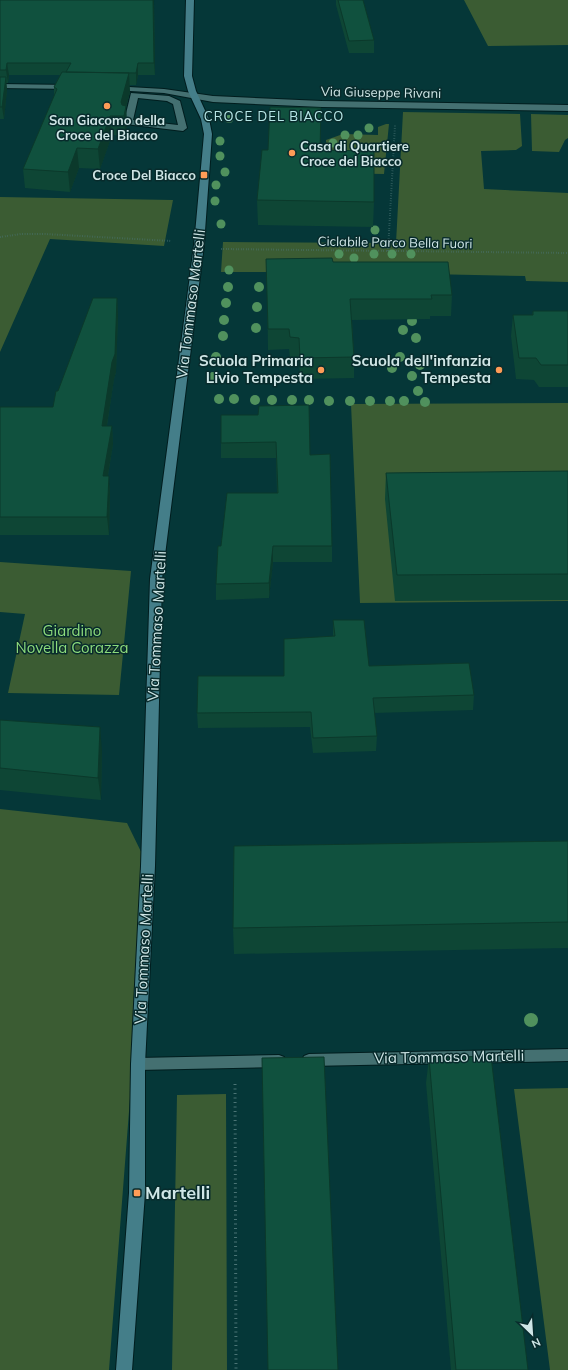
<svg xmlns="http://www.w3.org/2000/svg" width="568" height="1370" font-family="Mulish,sans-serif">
	<rect width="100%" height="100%" fill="#053738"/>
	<path fill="#3b5c33" d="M464,0h104v45l-80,1z
		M403,112l117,2 2,32 -6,4 -35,1 3,38 84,4v89l-42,-1 -1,-5 -193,-4h-111l2,-30 173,1z
		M531,114l37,1v23l-3,2 -6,12 -27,-1z
		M386,124h3l-5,50 -57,-1 -1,-33 17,-6 35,1v-8z
		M0,197l173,3 -9,46 -114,-7 -50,113z
		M568,403v198l-208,2 -9,-199z
		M0,562l131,9 -12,124 -111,-2 17,-79 -25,-2z
		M0,809l127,14 21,43 -39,504h-109z
		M568,1088v282h-18l-36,-281z
		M226,1094l1,276h-55l5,-275z"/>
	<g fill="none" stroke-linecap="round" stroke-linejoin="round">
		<g stroke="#001d1e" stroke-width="2">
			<path id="pedestrian" d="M131,93l38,3 11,5 7,27 -4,3 -58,-7 -1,-2zM138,98l29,3 6,3 5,21 -45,-5z"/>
		</g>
		<g stroke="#001d1e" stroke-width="2">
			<path id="minor" d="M0,84l70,1 4,2 -4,2 -70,-1z
				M111,86l53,3 49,7 109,5 246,4v6l-246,-4 -109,-5 -49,-9 -50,-3h-3l-1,-2z
				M568,1049v12l-259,5 -5,-2 -2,-4 2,-4 5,-2z
				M279,1055l5,2 2,4 -2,4 -5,2 -141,3 -5,-2 -2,-4 2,-4 5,-2z"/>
		</g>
		<g stroke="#001d1e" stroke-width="2">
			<path id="secondary" d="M186,0h8l-2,76 4,15 13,28 3,15 -8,111 -42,334 -7,287 -10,198v129l-13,177h-16l13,-177 2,-129 10,-198 9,-287 44,-334 10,-111 -3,-15 -13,-28 -4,-15z"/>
		</g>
		<path stroke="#4b7475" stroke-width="2" stroke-dasharray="0.5 2" stroke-linecap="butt" d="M0,237l21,-3h24l127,7
			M221,249l347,4
			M388,251l7,-126"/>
		<path stroke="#4b7475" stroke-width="3" stroke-dasharray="1 3.5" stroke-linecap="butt" d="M235,1084l1,286"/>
		<use href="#pedestrian" fill="#447071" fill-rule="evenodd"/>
		<use href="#minor" fill="#447071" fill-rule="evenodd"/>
		<use href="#secondary" fill="#447e89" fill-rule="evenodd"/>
	</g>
	<g fill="#50915d">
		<circle cx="229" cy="119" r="4"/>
		<circle cx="369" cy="128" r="4.5"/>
		<circle cx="345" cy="135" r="4.5"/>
		<circle cx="358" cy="135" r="4.5"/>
		<circle cx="220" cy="141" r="4.5"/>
		<circle cx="333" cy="143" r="4.5"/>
		<circle cx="371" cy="150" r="4.5"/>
		<circle cx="220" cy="156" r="4.5"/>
		<circle cx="225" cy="172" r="4.5"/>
		<circle cx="216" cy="185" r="4.5"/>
		<circle cx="215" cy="201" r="4.5"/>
		<circle cx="221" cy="224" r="4.5"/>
		<circle cx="375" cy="230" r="4.5"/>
		<circle cx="339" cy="254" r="4.5"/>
		<circle cx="374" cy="254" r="4.5"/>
		<circle cx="392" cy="254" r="4.5"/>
		<circle cx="411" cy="254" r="4.5"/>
		<circle cx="354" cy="258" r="4.5"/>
		<circle cx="229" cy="270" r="4.5"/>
		<circle cx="228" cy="287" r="5"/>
		<circle cx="259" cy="287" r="5"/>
		<circle cx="226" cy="303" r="5"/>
		<circle cx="257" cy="307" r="5"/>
		<circle cx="224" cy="320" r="5"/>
		<circle cx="412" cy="321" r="5"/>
		<circle cx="256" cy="328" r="5"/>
		<circle cx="403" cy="330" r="5"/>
		<circle cx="223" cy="336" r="5"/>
		<circle cx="416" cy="338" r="5"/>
		<circle cx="216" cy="357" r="5"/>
		<circle cx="400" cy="357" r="5"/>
		<circle cx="420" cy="365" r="5"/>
		<circle cx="392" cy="368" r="5"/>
		<circle cx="412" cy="376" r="5"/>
		<circle cx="213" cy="377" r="5"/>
		<circle cx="418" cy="391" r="5"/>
		<circle cx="219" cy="399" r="5"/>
		<circle cx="234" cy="399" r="5"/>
		<circle cx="255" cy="400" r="5"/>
		<circle cx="272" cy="400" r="5"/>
		<circle cx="292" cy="400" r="5"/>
		<circle cx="309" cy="400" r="5"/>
		<circle cx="329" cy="401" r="5"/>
		<circle cx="350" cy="401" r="5"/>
		<circle cx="370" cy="401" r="5"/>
		<circle cx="390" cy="401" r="5"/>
		<circle cx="404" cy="401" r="5"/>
		<circle cx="425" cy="402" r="5"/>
		<circle cx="531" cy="1020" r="7"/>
	</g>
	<path fill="#0e4635" d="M0,0h154l1,75h-17l-2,10h-7l1,7 -4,15 1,19 -2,10 -13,-1 -12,34 -21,-1 -9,24 -45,-4 -2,-19 31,-73v-9l6,-12h-51l-1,8h-2l1,7 -3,29h-4z
		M336,0h27l11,40v13h-25l-13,-48z
		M320,150l54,52 -1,25 -115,-2 -1,-25z
		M333,262l119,33 -1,21h-21v3l-78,1 2,37v21l-54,1 -1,-21h-9l-1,-9 -21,1 -1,-71z
		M117,298l1,17 -2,57 -2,7 -7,47h5l1,18 -5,32 2,17 -1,42h-109v-128h53l5,-16z
		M533,311h35v76h-29l-5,-7 -18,-1 -5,-43 2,-21h19z
		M221,415l89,40 22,91v16h-59l-4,36 -53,2v-16l61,-91 -1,-35h-55z
		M568,471v129l-173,1 -10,-102 1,-26z
		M333,620l36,46 105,29 -1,15 -99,3 3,23 -1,15 -63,2 -3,-26 -112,1 -1,-15 87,-37 49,-40z
		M0,720l102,30 -1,50 -101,-10z
		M568,841v107l-334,6 -1,-26z
		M429,1058l99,312h-77l-25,-287z"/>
	<path fill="#0b392b" d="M153,0h1l1,75 -1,-12z
		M7,63l2,12 -1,8 -2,-13z
		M138,63v12l-2,10v-12z
		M129,73l1,19 -4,15 1,19 -2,10 -1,-20 -3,-14z
		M6,77l1,13 -3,29 -2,-12z
		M110,116l2,19 -12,34 -2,-20z
		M77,148l2,20 -9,24 -2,-20z
		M117,298l1,17 -2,57 -2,7 -10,65 -2,-18z
		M112,426l1,18 -8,49 -2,-17z
		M109,476l1,17 -1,42 -2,-18z
		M273,546v16l-4,36v-15z
		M100,727l2,23 -1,50 -3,-22z"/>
	<path fill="#10513e" stroke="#0b392b" d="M0,0h153l1,63h-16l-2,10 -70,-1 5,-9h-64l-1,7h-6z
		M338,0h25l11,40 -25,1z
		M62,72l67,1 -8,29 1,3 4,1 -2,10h-14l-12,33 -21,-1 -9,24 -45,-3 34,-80 -3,-2z
		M0,77h6l-4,30h-2z
		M270,107l51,1 -1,42 54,1v51l-117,-2 5,-50h6z
		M332,258l1,4h115l4,33h-21l1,4h-82l4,58 -54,1 -1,-20 -9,-1 -1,-8h-21l-2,-70z
		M93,298h24l-2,56 -3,8 -10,64h10l-9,50h6l-2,41h-107v-110h53l3,-16h2z
		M533,311h35v54h-27l-5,-7h-17l-6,-43h20z
		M309,405l1,50 20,-1 2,92h-59l-4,37 -53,1 2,-38h3l6,-53h51l-2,-51 -55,1v-28h37l1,-9z
		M568,471v103l-171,1 -11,-102z
		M333,620h31l5,46 100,-3 5,32 -101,3 4,38 -64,2 -2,-26 -114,1 1,-37h86v-37l51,-3z
		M0,720l100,7 -2,51 -98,-10z
		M568,841v81l-335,6 1,-82z
		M491,1056l37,314h-72l-27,-312z
		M324,1057l14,313h-70l-6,-312z"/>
	<g fill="#fe9c57" stroke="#082b2c" stroke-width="1.5">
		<circle cx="107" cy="106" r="4"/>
		<circle cx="292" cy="153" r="4"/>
		<rect x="200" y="171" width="8" height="8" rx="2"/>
		<circle cx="321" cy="370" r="4"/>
		<circle cx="499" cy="370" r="4"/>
		<rect x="133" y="1189" width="8" height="8" rx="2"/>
	</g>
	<g text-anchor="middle" stroke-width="3" stroke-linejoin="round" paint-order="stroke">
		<g font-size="13" fill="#cfe6e6" stroke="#082b2c">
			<text transform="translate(381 92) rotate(1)" y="5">Via Giuseppe Rivani</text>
			<text transform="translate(395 242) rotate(1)" y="5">Ciclabile Parco Bella Fuori</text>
		</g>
		<g font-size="13" letter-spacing="1" fill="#b8e8e8" stroke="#082b2c">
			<text x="274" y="121">CROCE DEL BIACCO</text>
		</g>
		<g font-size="13" font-weight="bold" fill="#cfe6e6" stroke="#082b2c">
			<text x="107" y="125">San Giacomo della<tspan x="107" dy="15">Croce del Biacco</tspan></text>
			<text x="300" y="151" text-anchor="start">Casa di Quartiere<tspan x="300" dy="15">Croce del Biacco</tspan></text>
			<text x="196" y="180" text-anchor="end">Croce Del Biacco</text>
		</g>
		<g font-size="15" fill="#cfe6e6" stroke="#082b2c">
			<text transform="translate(191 304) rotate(-83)" y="5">Via Tommaso Martelli</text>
			<text transform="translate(157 626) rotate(-87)" y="5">Via Tommaso Martelli</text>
			<text transform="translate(144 949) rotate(-87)" y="5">Via Tommaso Martelli</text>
			<text transform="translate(449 1057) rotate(-1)" y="5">Via Tommaso Martelli</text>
		</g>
		<g font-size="15" font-weight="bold" fill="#cfe6e6" stroke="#082b2c" text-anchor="end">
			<text x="313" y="366">Scuola Primaria<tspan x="313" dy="17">Livio Tempesta</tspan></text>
			<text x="491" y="366">Scuola dell'infanzia<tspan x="491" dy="17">Tempesta</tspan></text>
		</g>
		<g font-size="15" fill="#8ddb7c" stroke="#082b2c">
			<text x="72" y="636">Giardino<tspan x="72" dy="17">Novella Corazza</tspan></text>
		</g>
		<g font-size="18" font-weight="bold" fill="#cfe6e6" stroke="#082b2c" text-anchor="start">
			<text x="145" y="1199">Martelli</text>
		</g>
	</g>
	<g transform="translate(532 1334) rotate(155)" stroke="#082b2c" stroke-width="3" paint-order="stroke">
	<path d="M0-3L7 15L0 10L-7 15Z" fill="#cfe6e6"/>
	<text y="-6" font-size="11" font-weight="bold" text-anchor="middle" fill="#cfe6e6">N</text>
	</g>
</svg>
